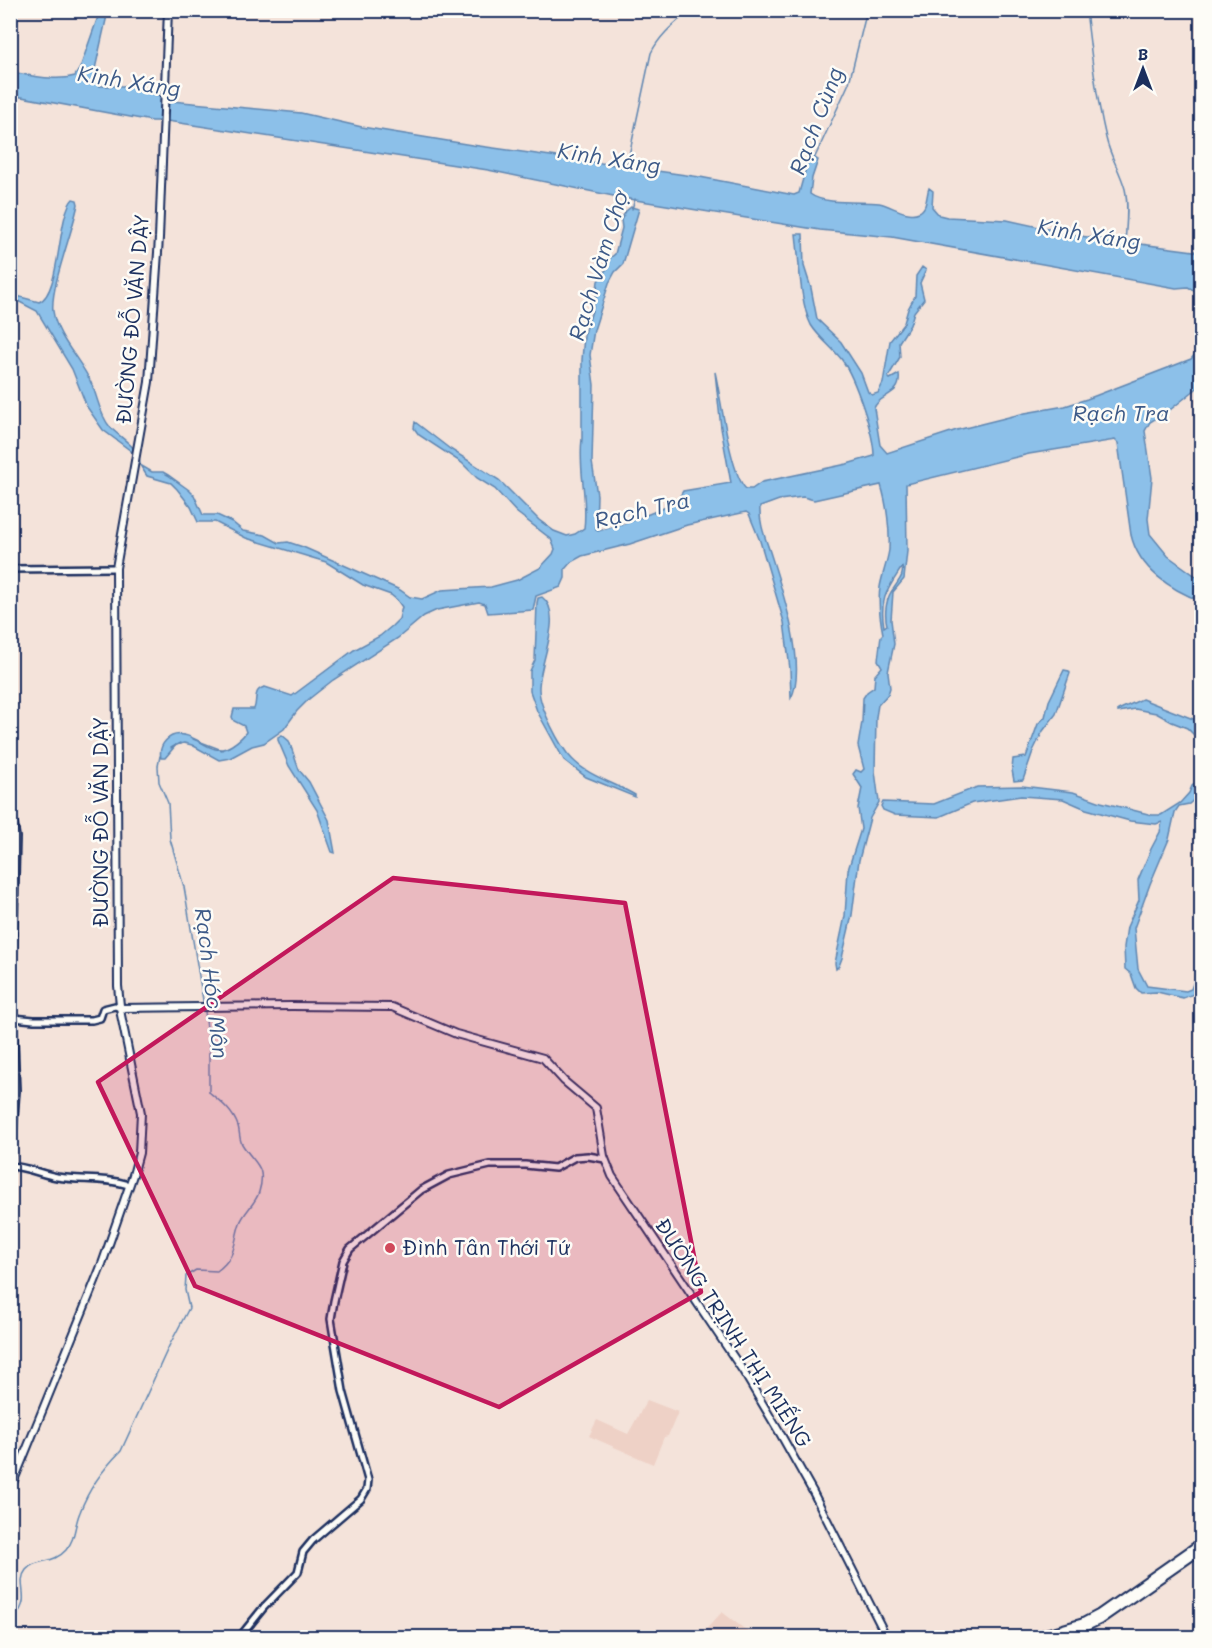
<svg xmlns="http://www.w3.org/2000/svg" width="1212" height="1648" font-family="Mali,sans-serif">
	<rect width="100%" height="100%" fill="#f4e3da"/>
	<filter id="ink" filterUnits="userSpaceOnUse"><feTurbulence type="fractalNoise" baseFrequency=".0167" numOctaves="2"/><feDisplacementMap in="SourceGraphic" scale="12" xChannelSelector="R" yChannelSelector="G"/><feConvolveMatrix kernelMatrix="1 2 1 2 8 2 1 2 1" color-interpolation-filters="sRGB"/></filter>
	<g filter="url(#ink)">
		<path fill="#eed1c6" d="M647,1400l31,12 -10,24 -4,1 -11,27 -64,-28 8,-16 31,14z
			M722,1612l33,25h-56z"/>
		<path fill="#8cc0e9" stroke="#5f86b1" stroke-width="1.5" fill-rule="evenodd" d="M100,11h8l-13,58 -1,10 5,7h38l35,15 10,1 119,11 61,14 110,18 228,32 94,18 5,-2 8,-29 5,-8 6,4 -6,18 -2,16c14,11 50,7 69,9 12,2 28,15 40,9 9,-4 7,-17 10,-24l4,3 -1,16 7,8 8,2 60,3 73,16 121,16v133l-31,25 -20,12 -5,9 7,47 -4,41 2,15 18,22 33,24v21c-30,-11 -62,-32 -70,-66l-13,-92 -3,-3 -86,14 -123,30 1,67 -3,28 -11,13 -2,28 3,24 -6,28 2,16 -2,6 -10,11 -2,12 -1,54 4,31 -9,16 -11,42 -7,55 -10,43 -3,8 -3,3 -1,-6 10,-47 3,-46 13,-41 -3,-21 4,-20 -9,-14 3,-4 5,2 3,-3 -6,-23 4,-24 1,-24 4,-6 7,-5 1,-12 7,-8 -4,-7 3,-24 2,-2c-3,-15 -5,-32 -3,-47 2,-12 7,-24 9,-37 1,-20 -2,-46 -8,-65l-67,15 -11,-3 -24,3 -19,7c-1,16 5,30 10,45 11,34 38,114 21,146l-1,-29 -6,-47 -24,-81 -11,-27 -3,-2 -59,13 -57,19 -48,12 -11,6 -6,7v9l-4,9 -25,9 -3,14 -45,3 -3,-9 -6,-2 -42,8 -13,6 -26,22 -65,42 -24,19 -12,12 -13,18 -20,14 -12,3 -22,12 -11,2 -27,-15 -8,-2 -8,2 -11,13h-4c-3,-13 8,-26 23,-23 18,3 28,23 48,10 6,-4 11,-8 14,-13l-2,-6 -10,-5 -2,-4 2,-8h20c4,-9 -2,-19 11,-22l27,9 62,-46 26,-14 12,-10 7,-7 3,-12 -5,-7 -6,-5 -28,-10 -37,-23 -80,-24 -31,-16h-17l-7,-15 -14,-18 -6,-6 -24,-7 -16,-25 -28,-21 -16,-23 -15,-38 -35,-58 -25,-13 5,-2 22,6c22,-8 18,-88 34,-103l4,1 1,4c-5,27 -28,84 -25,107 4,28 29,49 39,74 6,13 8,31 18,42 10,11 31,21 30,38l12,7h11l5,3 21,15 5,5 9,20h14l15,7 11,9 22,4 14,8 9,-1 15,5 97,43 10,7 12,2 20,-9 49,-3 26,-7 23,-12 13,-14 2,-5 -4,-10 -35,-27 -21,-23 -18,-11 -15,-15 -43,-28 -5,-7 1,-6 35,27 49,31 40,40 15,11 13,5 8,-2 9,-6c4,-29 -6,-59 -2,-89v-79l2,-24 12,-38 2,-17 10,-14 1,-8 6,-5 7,-26 -1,-8 5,-9 5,-4 8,2 -16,55 -8,8 -6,11 -15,47 -4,25 4,30 -2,77 5,33 -1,35 2,1 26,-7 52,-21 7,-12 48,-8 -10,-55 -6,-56c6,25 15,102 31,117h6l10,-7 85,-18 27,-8c0,-22 -19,-78 -32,-96 -9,-12 -23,-22 -31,-35 -11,-21 -12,-67 -15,-91h7l1,32 7,22 6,31 24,23 20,31 7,19 4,3 6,-2 5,-10 7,-42 14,-18 4,-14 7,-13 1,-20 6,-9 4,3 -6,13 4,16 -10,13 -4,13 -11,17 1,15 -12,20 2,2 9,-5c3,23 -19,19 -25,34l6,37 7,8 70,-23 68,-17 40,-7 22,-7 104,-40 5,-6 2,-42 3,-17 -13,-7 -12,1 -284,-51 -72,-7 -197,-32 -135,-28 -321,-49h-15l-141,-26 -1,-23c21,3 44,10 65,4l5,-8zM902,567c2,9 -3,13 -8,21 -8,9 -10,25 -7,37l-3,2c-5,-29 4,-38 18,-60z
			M542,597c23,17 -4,68 -3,92 0,17 21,58 33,70 16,17 43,24 63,36v2l-49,-20 -22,-17 -27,-49 -7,-20v-20l5,-11 2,-57 1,-5z
			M1064,670l5,1 1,2 -14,41 -13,17 -10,20 -10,29 -9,1 -2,-11 1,-11 13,-2 12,-33 7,-7 4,-16z
			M1142,699l59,23v20l-14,-14 -15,-6 -16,-9 -21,-4 -17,3v-2z
			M282,735l7,6 10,29 10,12 20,38 6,33 -3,-1 -15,-42 -28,-44 -11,-26v-3z
			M1201,779v12l-3,5 -9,8 -10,2 -4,6 -6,27 -19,45 -16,44 4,41 9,17 39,5 5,-2 5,-13 5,-1v4h-1l-6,15 -11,4 -26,-6 -16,1 -5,-5 -5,-14 -6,-5 -1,-22 3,-20 12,-27 -1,-20 13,-31 9,-17 2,-10 -6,2 -26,-3 -44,-12 -23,-10 -42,-3 -49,7 -33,14 -44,-2 -12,-5 -2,-4 2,-4 51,2 43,-17 45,-1 51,6 28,10 51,13h9l19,-12 9,-10 3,-7z"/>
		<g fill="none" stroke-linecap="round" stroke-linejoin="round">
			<path stroke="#5f86b1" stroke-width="1.5" d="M1086,10c5,43 10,86 20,128 4,18 14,33 19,51 4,17 1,37 0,55
				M815,157l34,-74 18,-73
				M627,165l24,-112c9,-18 23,-29 39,-43
				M632,209l3,-10
				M193,739l29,11
				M171,748l9,-5
				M160,756l-2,10 1,16 9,21 2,36 14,48 20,119
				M10,1626c4,-7 12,-16 13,-24 2,-11 -5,-22 3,-32 10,-12 27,-5 40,-20 10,-12 8,-24 14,-38 9,-24 23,-43 41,-61l48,-105 20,-38 -4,-18 1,-14 10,-6 21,1c20,-15 16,-27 23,-48 4,-11 16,-20 19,-31 8,-27 -5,-28 -17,-48 -3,-5 -2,-12 -4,-18 -5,-15 -17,-24 -29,-34v-45l-4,-36"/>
			<g stroke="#1b2f5e" stroke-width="10">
				<path id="tertiary" d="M10,569l106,-1
					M10,799l6,38 -4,159 4,94 -6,81
					M13,1018l21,2h58l8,-2 3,-9 12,-3 5,2
					M10,1166c17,1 31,8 47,11 26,4 46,0 72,8
					M239,1638l25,-31 34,-35 5,-20 10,-12 48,-41 6,-10 1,-9 -25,-89 -12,-72 3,-18 9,-40 7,-12 71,-59 28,-15 41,-10h35l30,3 20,-11 13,-1 17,3"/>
			</g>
			<g stroke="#1b2f5e" stroke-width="10">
				<path id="secondary" d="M120,1008l172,-2 100,1 64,27 87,24 21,23 32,27 8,48 8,20 131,195 38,64 32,57 74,146
					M10,1490l92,-226 31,-89 6,-22 2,-40 -20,-98 -3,-29 -2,-418 33,-186 10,-144 9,-228"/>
			</g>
			<g stroke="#1b2f5e" stroke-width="11">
				<path id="primary" d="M1030,1638l52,-15 17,-9 103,-72
					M1051,1638l32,-10 17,-8 102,-71"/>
			</g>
			<use href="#tertiary" stroke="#fdfcf7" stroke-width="5"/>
			<use href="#secondary" stroke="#fdfcf7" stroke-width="6"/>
			<use href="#primary" stroke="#fdfcf7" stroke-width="7"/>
		</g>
	</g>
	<path fill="#c2185b" fill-opacity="0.2" stroke="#c2185b" stroke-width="4.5" stroke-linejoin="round" d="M393,878l232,25 76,389 -202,115 -304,-121 -97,-204z"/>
	<circle fill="#d1495b" stroke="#fdfcf7" stroke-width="2" cx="390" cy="1248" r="6"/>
	<g text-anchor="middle" stroke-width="5" stroke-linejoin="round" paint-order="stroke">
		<g font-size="21" fill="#1b2f5e" stroke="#fdfcf7">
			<text transform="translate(133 319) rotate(-85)" y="7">ĐƯỜNG ĐỖ VĂN DẬY</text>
			<text transform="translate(101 822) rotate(-90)" y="7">ĐƯỜNG ĐỖ VĂN DẬY</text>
			<text transform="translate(733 1333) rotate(57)" y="7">ĐƯỜNG TRỊNH THỊ MIẾNG</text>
		</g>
		<g font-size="21" fill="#1b2f5e" stroke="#fdfcf7" text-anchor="start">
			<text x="402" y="1255">Đình Tân Thới Tứ</text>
		</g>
		<g font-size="22" font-style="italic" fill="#3d5a88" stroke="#fdfcf7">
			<text transform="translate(129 81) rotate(9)" y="8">Kinh Xáng</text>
			<text transform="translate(816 121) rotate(-69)" y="8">Rạch Cùng</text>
			<text transform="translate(609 158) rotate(9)" y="8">Kinh Xáng</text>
			<text transform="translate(1089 234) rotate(9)" y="8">Kinh Xáng</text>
			<text transform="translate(598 266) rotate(-73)" y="8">Rạch Vàm Chợ</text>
			<text x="1121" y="421">Rạch Tra</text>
			<text transform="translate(642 510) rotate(-13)" y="8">Rạch Tra</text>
			<text transform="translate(212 983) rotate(83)" y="8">Rạch Hóc Môn</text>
		</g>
	</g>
	<rect width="1212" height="1648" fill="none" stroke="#fdfcf7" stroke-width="36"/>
	<rect x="18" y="18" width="1176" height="1612" fill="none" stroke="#1b2f5e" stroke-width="2" filter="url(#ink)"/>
	<g transform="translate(1143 69)" stroke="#fdfcf7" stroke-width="4.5" paint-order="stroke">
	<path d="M0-4.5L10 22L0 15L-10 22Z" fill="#1b2f5e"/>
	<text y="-9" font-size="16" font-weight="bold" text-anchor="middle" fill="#1b2f5e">B</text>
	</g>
</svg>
